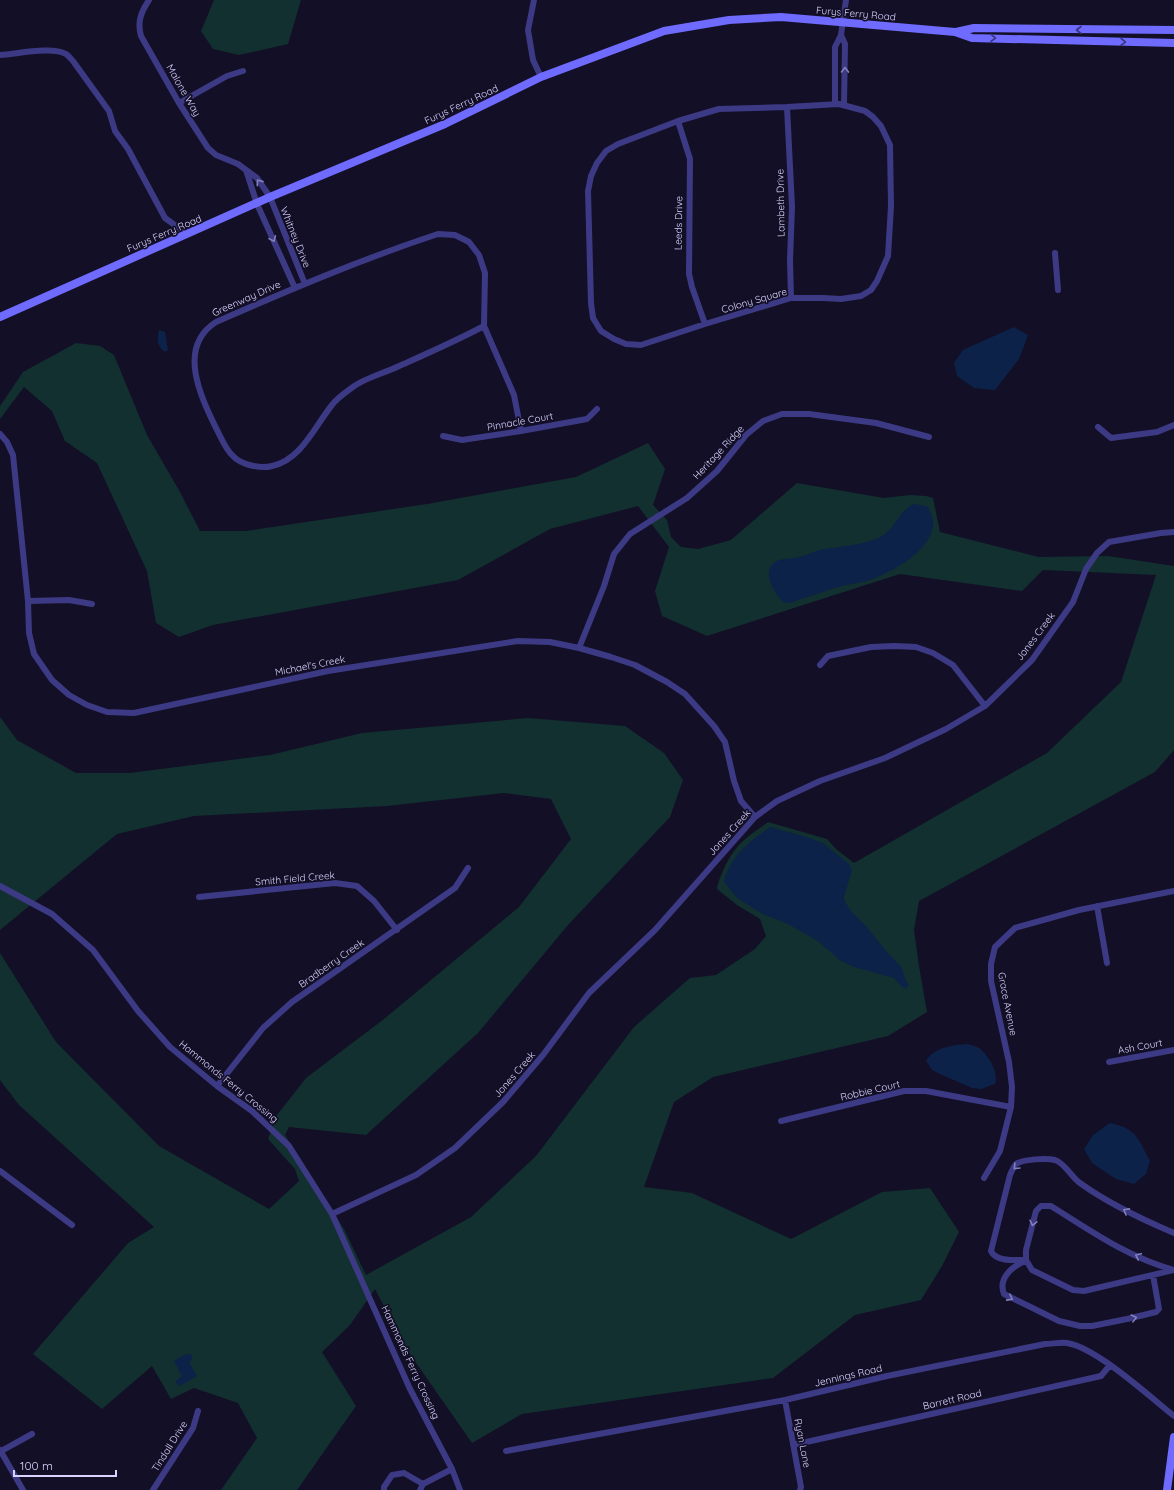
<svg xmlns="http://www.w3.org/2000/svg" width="1174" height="1490" font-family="Quicksand,sans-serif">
	<rect width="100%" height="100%" fill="#130f26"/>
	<path fill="#12302f" d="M214,0h87l-13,44 -49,11 -26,-6 -12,-18z
		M76,343l24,3 14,9 33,80 33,57 20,39h46l181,-27 149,-27 72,-34 17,26 -12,36 14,15 4,17 10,10 17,2 33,-9 66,-57 87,15 26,-3 16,1 7,2 7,34 99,25 69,-1 66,10v184l-19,22 -236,129 -5,29 5,36 8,46 -39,24 -175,41 -39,25 -30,85 48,6 99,46 91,-47 48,-4 29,44 -17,34 -21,34 -66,15 -82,63 -251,36 -50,29 -65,-93 -32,-61 -25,36 -28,27 34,54 -59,84h-76l36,-52 -19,-35 -44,-15 -23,11 -19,-33 -50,43 -69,-55 95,-111 26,-16 -135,-122 -19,-25v-127l56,89 103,104 110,63 30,-28 -4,-12 -27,-30 9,-24 29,-37 78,-59 135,-112 52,-68 -20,-40 -47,-6 -117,13 -193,10 -77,18 -117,96v-213l17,23 59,33h54l140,-18 92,-22 166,-15 97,8 39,27 19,27 -13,37 -102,108 -90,108 -112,102 -77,-8 -4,8 59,94 22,46 105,-58 65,-61 98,-129 56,-49 26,-3 39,-26 11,-13 -6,-17 -23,-14 -20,-16c2,-13 14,-37 24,-46 8,-8 18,-14 27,-21l59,17 9,10 18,14 193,-110 74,-71 35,-107 -113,-5 -21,21 -122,-17 -193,62 -45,-20 -7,-25 14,-44 -31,-41 -88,23 -92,51 -245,45 -34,12 -23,-14 -9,-52 -50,-108 -32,-22 -13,-30 -28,-24 -24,32v-13l23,-34z"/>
	<path fill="#0c2248" d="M1014,327l14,8 -9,24 -24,31 -21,-2 -17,-12 -3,-13 9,-13z
		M159,330l6,2 3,18 -3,2c-9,-8 -8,-11 -6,-22z
		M913,504l8,1 7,2c4,7 7,16 4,24 -7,22 -37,39 -57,47 -10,5 -22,5 -33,8 -17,5 -35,11 -52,17l-7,-1c-9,-9 -22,-30 -8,-40 6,-4 17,-3 24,-5 9,-2 17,-7 26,-8 18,-3 37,-4 54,-11 16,-8 19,-26 34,-34z
		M770,827l40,11 13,5 26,21 3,6 -8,27 1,5 6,9 14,14 22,27 15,16 3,11 4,6 -3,4 -4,-2 -8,-9 -40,-11 -13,-6 -23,-20 -30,-17 -25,-10 -26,-16 -13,-16c5,-25 26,-41 46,-55z
		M968,1044c3,1 6,2 9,3 11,6 22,25 18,37l-14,5 -9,-1 -32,-14 -8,-4 -6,-9c8,-14 27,-16 42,-17z
		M1110,1123c26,5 28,15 40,38l-4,13 -12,10 -18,-5 -24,-16 -8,-14 9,-14z
		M186,1354h4l2,2v4l-3,2 8,14 -17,10 -3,-2 -1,-3 6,-5 -8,-15z"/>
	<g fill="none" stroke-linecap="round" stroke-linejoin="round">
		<path stroke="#3d3a85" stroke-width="6" d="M149,0c-8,12 -12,22 -8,36l38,67 29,45 8,7 22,9 19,14 13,19 35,87
			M534,0l-6,30 5,30 8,17
			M841,35l4,9 -1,61
			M0,55c17,-1 52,-9 66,-1 3,2 5,5 7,7l36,50 6,20 13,18 37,69 22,16
			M179,103l48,-27 16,-5
			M835,104v-57l6,-12 5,-35
			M839,104l26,7 8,6 8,9 9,19 1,61 -3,50 -11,25 -6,9 -10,6 -20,3 -18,-1h-32l-86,26 -64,21 -15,-1 -12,-5 -13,-8 -8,-13 -2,-15 -3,-112 3,-15 6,-13 9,-12 12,-7 60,-23 41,-12 68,-2z
			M787,107l5,100 -2,53 1,38
			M678,121l12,38 -1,115 3,13 13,37
			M246,170l11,34 38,84
			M438,234l17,1 14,7 10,13 6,18 -1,53c-28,15 -58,28 -87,41 -13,6 -34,12 -44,20 -7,5 -16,11 -21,18 -17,21 -31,55 -60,61 -11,3 -31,-1 -39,-10 -8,-7 -12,-19 -17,-28 -16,-33 -39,-81 0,-106 73,-32 146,-63 222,-88z
			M1055,253l3,37
			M484,326l30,69 7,36
			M1098,427l13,11 46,-6 17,-7
			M0,434l7,8 6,13 15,146 1,32 5,21 18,26 17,15 18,10 20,7 27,1 194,-42 190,-30 32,1 29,6 32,9 24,8 32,17 18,12 29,32 11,16 9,39 7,20 14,16
			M443,436l19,4 59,-9 66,-12 10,-10
			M28,601l41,-1 23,4
			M579,648l25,-62 10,-32 16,-20 57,-36 30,-27 29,-36 17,-14 19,-7h27l67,9 53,14
			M820,665l8,-9 43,-9 24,-1 21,1 17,6 20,12 32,41
			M0,886l52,28 41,36 45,61 32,36 47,39 35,25 37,35 43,68 78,175 42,80 8,21
			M199,897l136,-14 22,3 17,15 23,29
			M1097,906l10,57
			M1109,1062l65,-12
			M217,1086l46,-58 29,-26 163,-114 13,-20
			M781,1121l123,-30h22l85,16
			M0,1171l72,54
			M984,1178l16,-27 11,-44 1,-20 -3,-25 -18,-81v-17l4,-17 20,-19 64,-18 95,-19
			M332,1214l84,-39 39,-27 48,-46 40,-47 46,-62 66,-63 100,-113 22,-16 43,-20 65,-23 61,-29 39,-23 47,-46 41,-58 13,-33 11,-16 12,-11 52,-9 13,-1
			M1026,1260c-11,0 -30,2 -35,-9l19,-76c2,-4 3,-8 6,-11 7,-5 31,-6 39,-4 11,4 16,17 25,23 29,21 61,36 94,50
			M1025,1261c-14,6 -27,18 -21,33l55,27 21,5h12l35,-7 29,-7 3,-3 -6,-34
			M1174,1270c-45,-12 -85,-40 -123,-64h-10l-5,5 -10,39v10l6,10 41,20 11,1 90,-21
			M785,1400l16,87 -1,3
			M793,1445l308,-69 9,-11
			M0,1450l23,40
			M1,1451l31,-17
			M506,1451l279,-51 102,-24 158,-32c7,0 15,-2 22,-1 30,5 82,53 107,73
			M153,1490l40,-62 5,-17
			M384,1490v-3l8,-12 12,-2 19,11
			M420,1490l3,-6 29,-15"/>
		<path stroke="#6f6bff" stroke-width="8" d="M956,32l18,-4 200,2
			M0,317l270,-120 175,-73 96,-47 123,-46 65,-11 52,-3 174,15 17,6 202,5
			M1167,1490l7,-53"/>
	</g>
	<defs><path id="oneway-chevron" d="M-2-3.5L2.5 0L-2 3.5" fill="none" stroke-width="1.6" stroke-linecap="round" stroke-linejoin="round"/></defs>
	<g stroke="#38347d">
		<use href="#oneway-chevron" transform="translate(1079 30) rotate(-180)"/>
		<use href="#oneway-chevron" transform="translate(993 38) rotate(2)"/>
		<use href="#oneway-chevron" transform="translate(1123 42) rotate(2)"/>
	</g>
	<g stroke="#837fbc">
		<use href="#oneway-chevron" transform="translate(845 70) rotate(-89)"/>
		<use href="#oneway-chevron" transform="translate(259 182) rotate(-125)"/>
		<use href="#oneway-chevron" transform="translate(273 239) rotate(66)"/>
		<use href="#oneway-chevron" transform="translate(1016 1167) rotate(134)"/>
		<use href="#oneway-chevron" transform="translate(1126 1211) rotate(-151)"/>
		<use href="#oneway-chevron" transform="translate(1033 1223) rotate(104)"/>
		<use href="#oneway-chevron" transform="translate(1138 1256) rotate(-155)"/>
		<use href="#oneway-chevron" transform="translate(1010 1298) rotate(28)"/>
		<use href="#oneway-chevron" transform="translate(1134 1318) rotate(-14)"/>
	</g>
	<g text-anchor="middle" stroke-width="3.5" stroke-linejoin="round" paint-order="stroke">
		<g font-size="10" fill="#d9d4ff" stroke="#130f26">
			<text transform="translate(856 13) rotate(5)" y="4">Furys Ferry Road</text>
			<text transform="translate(184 90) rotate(60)" y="4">Malone Way</text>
			<text transform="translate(461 104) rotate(-25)" y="4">Furys Ferry Road</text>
			<text transform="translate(780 203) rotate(-91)" y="4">Lambeth Drive</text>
			<text transform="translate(678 223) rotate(-89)" y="4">Leeds Drive</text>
			<text transform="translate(164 233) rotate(-23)" y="4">Furys Ferry Road</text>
			<text transform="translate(296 237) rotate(68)" y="4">Whitney Drive</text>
			<text transform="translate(246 298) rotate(-24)" y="4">Greenway Drive</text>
			<text transform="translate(754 300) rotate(-16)" y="4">Colony Square</text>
			<text transform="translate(520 421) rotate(-10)" y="4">Pinnacle Court</text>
			<text transform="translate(718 452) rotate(-47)" y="4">Heritage Ridge</text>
			<text transform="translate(1035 636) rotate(-53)" y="4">Jones Creek</text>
			<text transform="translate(310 665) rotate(-11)" y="4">Michael's Creek</text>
			<text transform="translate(729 832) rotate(-48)" y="4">Jones Creek</text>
			<text transform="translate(295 878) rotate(-5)" y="4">Smith Field Creek</text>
			<text transform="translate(331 963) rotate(-35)" y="4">Bradberry Creek</text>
			<text transform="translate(1008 1004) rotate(79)" y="4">Grace Avenue</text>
			<text transform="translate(1140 1046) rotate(-10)" y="4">Ash Court</text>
			<text transform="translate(514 1074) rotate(-49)" y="4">Jones Creek</text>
			<text transform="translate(229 1081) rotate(39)" y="4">Hammonds Ferry Crossing</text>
			<text transform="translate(870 1090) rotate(-13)" y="4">Robbie Court</text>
			<text transform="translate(411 1362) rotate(65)" y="4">Hammonds Ferry Crossing</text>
			<text transform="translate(848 1375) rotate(-13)" y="4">Jennings Road</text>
			<text transform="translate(952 1399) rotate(-13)" y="4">Barrett Road</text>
			<text transform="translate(803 1443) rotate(79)" y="4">Ryan Lane</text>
			<text transform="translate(169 1446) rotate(-58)" y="4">Tindall Drive</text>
		</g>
	</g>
	<path d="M14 1470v6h102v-6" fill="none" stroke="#d9d4ff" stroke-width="2"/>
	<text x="20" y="1470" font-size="12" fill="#d9d4ff" stroke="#130f26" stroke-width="3" paint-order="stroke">100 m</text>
</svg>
